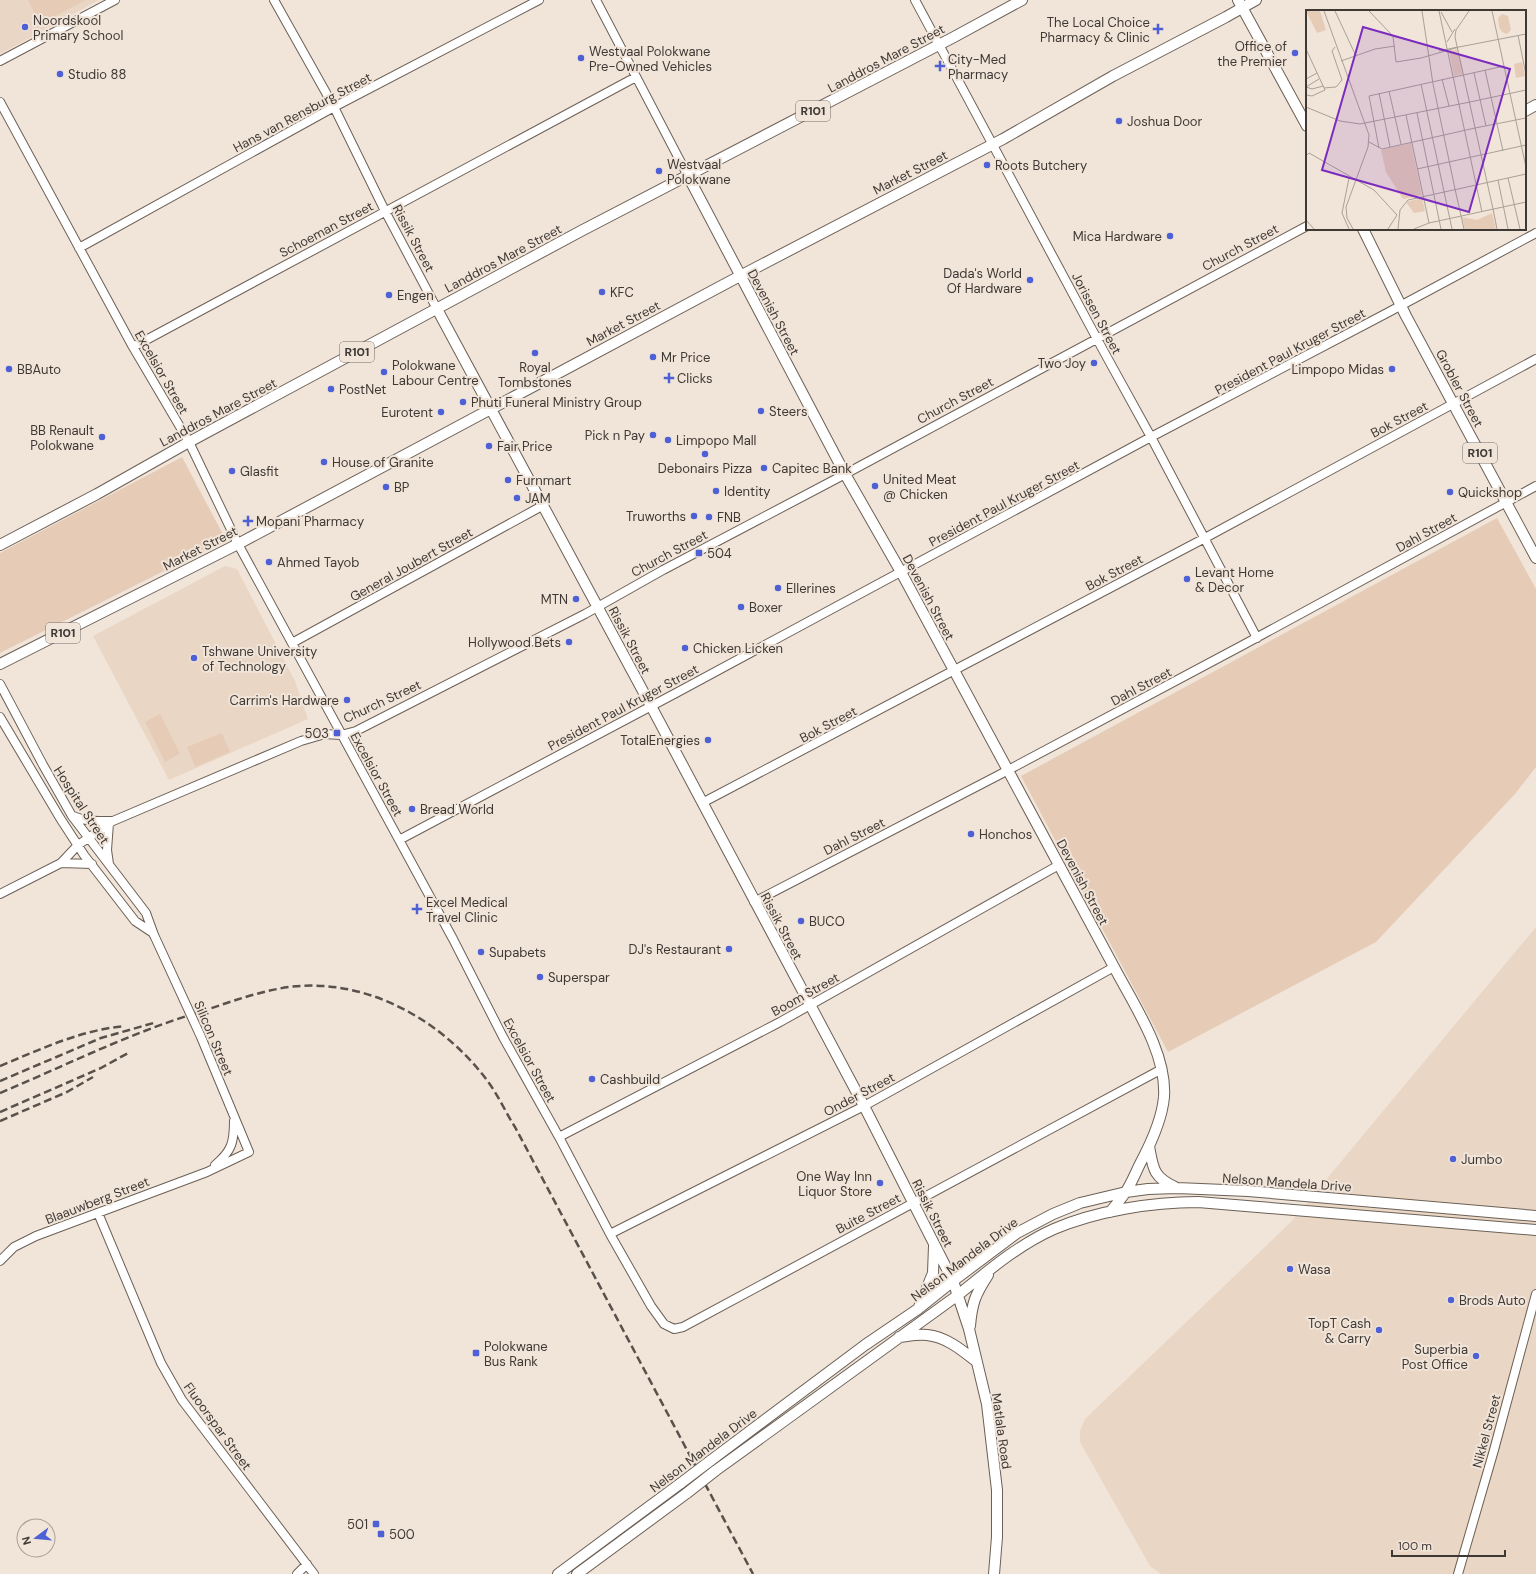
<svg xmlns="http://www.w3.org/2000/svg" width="1536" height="1574" font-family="'DM Sans',sans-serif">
	<rect width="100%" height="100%" fill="#f1e4d8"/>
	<path fill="#ead6c5" d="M0,0h99l-99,54z
		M225,566l12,3 58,112 13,38 -139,61 -76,-144z
		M1536,927v647h-375l-11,-8 -70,-124v-11l5,-12 206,-197z"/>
	<path fill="#e6ccb7" d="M28,0h58l-46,24z
		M182,457l44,83 -226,113v-100z
		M1497,518l39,71v178l-21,27 -139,148 -208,110 -147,-276z
		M160,714l20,40 -15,8 -20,-40z
		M222,733l8,19 -35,15 -8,-20z"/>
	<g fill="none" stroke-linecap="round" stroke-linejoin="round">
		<g stroke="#6c6056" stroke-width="10">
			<path id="minor" d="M274,0l60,107 51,104 52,98
				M596,0l92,176
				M915,0l188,350 48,87 106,201
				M0,61l115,-61
				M0,102l133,245 56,95 49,102 215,395 50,98 56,100 51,97 41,72 13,18 10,5 9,-2 479,-258
				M79,248l255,-141 205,-107
				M133,347l503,-270
				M292,643l250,-137
				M0,684l43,81 29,51 74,97 8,22
				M0,717l60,101 24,37 51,66 18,12
				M702,803l503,-265 331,-179
				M73,816c13,6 26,5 40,5
				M109,823l-2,27 2,14
				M399,840l277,-147 475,-256 236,-124 149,-80
				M61,863l31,1
				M0,894l61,-31 17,-18 35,-24 188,-80 24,-7 16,1 15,-4 229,-117 78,-44 171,-90 473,-254
				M754,902l243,-126 246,-131 293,-159
				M559,1137l221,-115 279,-157
				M215,1165c17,-14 19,-23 19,-44
				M98,1213l63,150 21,37 132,174
				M610,1234l254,-128 250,-139
				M0,1261l14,-14 22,-11 171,-64 42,-20 -20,-48
				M297,1574l10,-10
				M1458,1574l36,-124 42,-156"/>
		</g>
		<g stroke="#6c6056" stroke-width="12">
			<path id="major" d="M1238,0l69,126
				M1525,111l11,-6
				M688,176l157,298 56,98 213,395c20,38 53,86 50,130 -2,22 -12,44 -22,63 -6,11 -10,23 -17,33 -4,6 -10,13 -15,19
				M1363,229l43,87 130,242
				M437,309l214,397 213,400 89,175 16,48 18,75 10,86v47l-3,37
				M0,545l97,-51 92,-52 392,-211 373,-194 68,-37
				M0,664l238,-120 502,-268 263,-137 110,-63 113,-59 30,-17
				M1149,1146c4,22 4,31 26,41
				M919,1307l14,-34 1,-27
				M970,1326c2,-23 5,-31 18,-51
				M899,1337c9,-1 19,-3 28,-2 20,2 36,16 50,27
				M710,1461l155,-116 53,-36 35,-28 64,-48 36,-19 27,-11 46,-11 22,-3 29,-1 71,3 288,25
				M715,1471l243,-176c30,-24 60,-50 96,-66 42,-18 98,-27 144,-27l338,28
				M558,1574l123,-91
				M577,1574l110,-81"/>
		</g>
		<use href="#minor" stroke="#fff" stroke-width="8"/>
		<use href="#major" stroke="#fff" stroke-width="10"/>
		<path stroke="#58514c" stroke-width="2.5" stroke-dasharray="8 4" stroke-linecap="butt" d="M0,1066c41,-17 81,-36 125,-40
			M0,1081l101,-43 56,-16
			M0,1093c62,-26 126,-58 190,-78 33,-10 64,-23 99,-28 78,-10 155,34 200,96 10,14 17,30 26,44l238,447
			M0,1112l101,-44 29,-16
			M0,1121l67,-29 26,-15"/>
		<g stroke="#6c6056" stroke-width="10" stroke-linecap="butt">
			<path id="minor-bridge" d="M154,935l47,102 28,67"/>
		</g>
		<g stroke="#6c6056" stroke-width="12" stroke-linecap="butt">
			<path id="major-bridge" d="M681,1483l29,-22
				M687,1493l28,-22"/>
		</g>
		<use href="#minor-bridge" stroke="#fff" stroke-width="8"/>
		<use href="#major-bridge" stroke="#fff" stroke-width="10"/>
	</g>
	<g fill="#4e60d5" stroke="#f1e4d8" stroke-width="1.5">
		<circle cx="25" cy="27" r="4"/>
		<path d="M1156 23h4v4h4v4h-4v4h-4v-4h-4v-4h4z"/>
		<circle cx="1295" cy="53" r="4"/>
		<circle cx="581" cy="58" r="4"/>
		<path d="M938 60h4v4h4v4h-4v4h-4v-4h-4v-4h4z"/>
		<circle cx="60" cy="74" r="4"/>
		<circle cx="1119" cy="121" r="4"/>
		<circle cx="987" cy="165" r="4"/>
		<circle cx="659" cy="171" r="4"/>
		<circle cx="1170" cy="236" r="4"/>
		<circle cx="1030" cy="280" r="4"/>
		<circle cx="602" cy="292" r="4"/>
		<circle cx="389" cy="295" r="4"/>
		<circle cx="535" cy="353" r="4"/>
		<circle cx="653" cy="357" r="4"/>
		<circle cx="1094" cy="363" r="4"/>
		<circle cx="9" cy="369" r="4"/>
		<circle cx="1392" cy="369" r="4"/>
		<circle cx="384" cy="372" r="4"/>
		<path d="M667 372h4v4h4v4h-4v4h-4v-4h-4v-4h4z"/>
		<circle cx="331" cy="389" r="4"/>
		<circle cx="463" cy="402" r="4"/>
		<circle cx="761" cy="411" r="4"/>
		<circle cx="441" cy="412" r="4"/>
		<circle cx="653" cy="435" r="4"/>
		<circle cx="102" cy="437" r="4"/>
		<circle cx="668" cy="440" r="4"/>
		<circle cx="489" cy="446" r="4"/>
		<circle cx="705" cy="454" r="4"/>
		<circle cx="324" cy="462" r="4"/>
		<circle cx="764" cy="468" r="4"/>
		<circle cx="232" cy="471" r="4"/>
		<circle cx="508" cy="480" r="4"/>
		<circle cx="875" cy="486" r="4"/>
		<circle cx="386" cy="487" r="4"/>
		<circle cx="716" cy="491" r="4"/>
		<circle cx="1450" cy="492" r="4"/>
		<circle cx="517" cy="498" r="4"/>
		<circle cx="694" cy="516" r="4"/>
		<circle cx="709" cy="517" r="4"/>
		<path d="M246 515h4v4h4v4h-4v4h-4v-4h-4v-4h4z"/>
		<rect x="695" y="549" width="8" height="8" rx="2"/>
		<circle cx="269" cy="562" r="4"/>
		<circle cx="1187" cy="579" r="4"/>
		<circle cx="778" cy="588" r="4"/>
		<circle cx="576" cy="599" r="4"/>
		<circle cx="741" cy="607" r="4"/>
		<circle cx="569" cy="642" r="4"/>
		<circle cx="685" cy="648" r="4"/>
		<circle cx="194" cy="658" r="4"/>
		<circle cx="347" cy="700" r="4"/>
		<rect x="333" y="729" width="8" height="8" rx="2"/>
		<circle cx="708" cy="740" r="4"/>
		<circle cx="412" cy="809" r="4"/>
		<circle cx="971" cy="834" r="4"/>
		<path d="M415 903h4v4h4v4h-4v4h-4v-4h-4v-4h4z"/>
		<circle cx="801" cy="921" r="4"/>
		<circle cx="729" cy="949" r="4"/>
		<circle cx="481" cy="952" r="4"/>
		<circle cx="540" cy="977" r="4"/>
		<circle cx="592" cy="1079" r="4"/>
		<circle cx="1453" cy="1159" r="4"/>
		<circle cx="880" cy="1183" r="4"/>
		<circle cx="1290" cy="1269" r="4"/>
		<circle cx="1451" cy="1300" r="4"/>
		<circle cx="1379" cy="1330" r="4"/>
		<rect x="472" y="1349" width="8" height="8" rx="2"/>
		<circle cx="1476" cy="1356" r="4"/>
		<rect x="372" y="1520" width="8" height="8" rx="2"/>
		<rect x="377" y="1530" width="8" height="8" rx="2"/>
	</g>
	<g text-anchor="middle" stroke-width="4" stroke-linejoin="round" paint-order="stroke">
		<g fill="#f1e4d8" stroke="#746c66" stroke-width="1">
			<rect x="796" y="101" width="34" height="20" rx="3"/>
			<rect x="340" y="342" width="34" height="20" rx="3"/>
			<rect x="1463" y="443" width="34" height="20" rx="3"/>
			<rect x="46" y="623" width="34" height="20" rx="3"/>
		</g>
		<g font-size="12" font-weight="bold" fill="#3f3935">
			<text x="813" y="115">R101</text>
			<text x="357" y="356">R101</text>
			<text x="1480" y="457">R101</text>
			<text x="63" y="637">R101</text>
		</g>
		<g font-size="13" fill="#3f3935" stroke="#f1e4d8" text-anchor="start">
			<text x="33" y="25">Noordskool<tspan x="33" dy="15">Primary School</tspan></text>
			<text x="1150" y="27" text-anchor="end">The Local Choice<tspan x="1150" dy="15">Pharmacy &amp; Clinic</tspan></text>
			<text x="1287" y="51" text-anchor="end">Office of<tspan x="1287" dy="15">the Premier</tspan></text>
			<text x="589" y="56">Westvaal Polokwane<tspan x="589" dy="15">Pre-Owned Vehicles</tspan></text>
			<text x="948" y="64">City-Med<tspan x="948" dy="15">Pharmacy</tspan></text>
			<text x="68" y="79">Studio 88</text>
			<text x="1127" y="126">Joshua Door</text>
			<text x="667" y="169">Westvaal<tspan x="667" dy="15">Polokwane</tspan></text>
			<text x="995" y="170">Roots Butchery</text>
			<text x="1162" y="241" text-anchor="end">Mica Hardware</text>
			<text x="1022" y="278" text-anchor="end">Dada's World<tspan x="1022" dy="15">Of Hardware</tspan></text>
			<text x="610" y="297">KFC</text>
			<text x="397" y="300">Engen</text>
			<text x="661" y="362">Mr Price</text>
			<text x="1086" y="368" text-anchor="end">Two Joy</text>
			<text x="392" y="370">Polokwane<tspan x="392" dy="15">Labour Centre</tspan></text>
			<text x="535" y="372" text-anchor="middle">Royal<tspan x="535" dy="15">Tombstones</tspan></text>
			<text x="17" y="374">BBAuto</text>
			<text x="1384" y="374" text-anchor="end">Limpopo Midas</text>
			<text x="677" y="383">Clicks</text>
			<text x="339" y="394">PostNet</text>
			<text x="471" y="407">Phuti Funeral Ministry Group</text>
			<text x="769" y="416">Steers</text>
			<text x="433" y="417" text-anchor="end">Eurotent</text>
			<text x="94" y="435" text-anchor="end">BB Renault<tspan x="94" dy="15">Polokwane</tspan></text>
			<text x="645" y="440" text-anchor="end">Pick n Pay</text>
			<text x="676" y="445">Limpopo Mall</text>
			<text x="497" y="451">Fair Price</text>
			<text x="332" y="467">House of Granite</text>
			<text x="705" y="473" text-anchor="middle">Debonairs Pizza</text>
			<text x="772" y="473">Capitec Bank</text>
			<text x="240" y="476">Glasfit</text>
			<text x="883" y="484">United Meat<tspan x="883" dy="15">@ Chicken</tspan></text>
			<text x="516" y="485">Furnmart</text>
			<text x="394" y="492">BP</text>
			<text x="724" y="496">Identity</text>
			<text x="1458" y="497">Quickshop</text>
			<text x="525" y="503">JAM</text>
			<text x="686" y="521" text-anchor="end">Truworths</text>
			<text x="717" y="522">FNB</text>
			<text x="256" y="526">Mopani Pharmacy</text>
			<text x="707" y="558">504</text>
			<text x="277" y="567">Ahmed Tayob</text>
			<text x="1195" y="577">Levant Home<tspan x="1195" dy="15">&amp; Decor</tspan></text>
			<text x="786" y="593">Ellerines</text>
			<text x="568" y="604" text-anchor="end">MTN</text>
			<text x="749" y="612">Boxer</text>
			<text x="561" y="647" text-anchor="end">Hollywood Bets</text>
			<text x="693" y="653">Chicken Licken</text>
			<text x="202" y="656">Tshwane University<tspan x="202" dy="15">of Technology</tspan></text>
			<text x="339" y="705" text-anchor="end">Carrim's Hardware</text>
			<text x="329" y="738" text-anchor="end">503</text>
			<text x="700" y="745" text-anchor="end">TotalEnergies</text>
			<text x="420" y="814">Bread World</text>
			<text x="979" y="839">Honchos</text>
			<text x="426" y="907">Excel Medical<tspan x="426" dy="15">Travel Clinic</tspan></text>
			<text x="809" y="926">BUCO</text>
			<text x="721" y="954" text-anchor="end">DJ's Restaurant</text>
			<text x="489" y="957">Supabets</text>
			<text x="548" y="982">Superspar</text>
			<text x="600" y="1084">Cashbuild</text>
			<text x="1461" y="1164">Jumbo</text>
			<text x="872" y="1181" text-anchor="end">One Way Inn<tspan x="872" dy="15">Liquor Store</tspan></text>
			<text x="1298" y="1274">Wasa</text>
			<text x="1459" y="1305">Brods Auto</text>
			<text x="1371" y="1328" text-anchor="end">TopT Cash<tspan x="1371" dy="15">&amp; Carry</tspan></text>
			<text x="484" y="1351">Polokwane<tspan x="484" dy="15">Bus Rank</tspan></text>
			<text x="1468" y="1354" text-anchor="end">Superbia<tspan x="1468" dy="15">Post Office</tspan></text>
			<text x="368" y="1529" text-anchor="end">501</text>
			<text x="389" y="1539">500</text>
		</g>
		<g font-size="13" fill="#3f3935" stroke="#f1e4d8">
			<text transform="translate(886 58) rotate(-28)" y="5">Landdros Mare Street</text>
			<text transform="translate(302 112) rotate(-28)" y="5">Hans van Rensburg Street</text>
			<text transform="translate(910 172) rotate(-27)" y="5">Market Street</text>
			<text transform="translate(326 229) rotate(-28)" y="5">Schoeman Street</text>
			<text transform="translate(414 238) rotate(62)" y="5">Rissik Street</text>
			<text transform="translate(1240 247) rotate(-28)" y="5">Church Street</text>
			<text transform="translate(503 258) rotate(-28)" y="5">Landdros Mare Street</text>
			<text transform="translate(774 312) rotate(62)" y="5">Devenish Street</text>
			<text transform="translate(1097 313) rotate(62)" y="5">Jorissen Street</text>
			<text transform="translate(623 323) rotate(-28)" y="5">Market Street</text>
			<text transform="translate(1290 351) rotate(-28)" y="5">President Paul Kruger Street</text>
			<text transform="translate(162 372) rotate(60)" y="5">Excelsior Street</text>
			<text transform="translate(1460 388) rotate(62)" y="5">Grobler Street</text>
			<text transform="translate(955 400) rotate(-28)" y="5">Church Street</text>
			<text transform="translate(218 412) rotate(-28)" y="5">Landdros Mare Street</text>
			<text transform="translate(1399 419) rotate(-28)" y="5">Bok Street</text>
			<text transform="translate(1004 503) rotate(-28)" y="5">President Paul Kruger Street</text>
			<text transform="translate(1426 532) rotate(-29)" y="5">Dahl Street</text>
			<text transform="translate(200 548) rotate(-27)" y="5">Market Street</text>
			<text transform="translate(669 553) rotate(-28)" y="5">Church Street</text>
			<text transform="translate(411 564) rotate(-29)" y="5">General Joubert Street</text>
			<text transform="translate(1114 572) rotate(-28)" y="5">Bok Street</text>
			<text transform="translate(929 597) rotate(62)" y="5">Devenish Street</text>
			<text transform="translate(630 640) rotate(62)" y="5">Rissik Street</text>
			<text transform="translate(1141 686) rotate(-28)" y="5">Dahl Street</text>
			<text transform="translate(382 701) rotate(-25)" y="5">Church Street</text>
			<text transform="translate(623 707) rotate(-28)" y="5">President Paul Kruger Street</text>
			<text transform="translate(828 724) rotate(-28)" y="5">Bok Street</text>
			<text transform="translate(377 774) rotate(61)" y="5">Excelsior Street</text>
			<text transform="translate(82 805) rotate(57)" y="5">Hospital Street</text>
			<text transform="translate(854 836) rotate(-27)" y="5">Dahl Street</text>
			<text transform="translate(1083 882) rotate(62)" y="5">Devenish Street</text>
			<text transform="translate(782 926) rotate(62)" y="5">Rissik Street</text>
			<text transform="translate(805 994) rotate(-29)" y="5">Boom Street</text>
			<text transform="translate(214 1038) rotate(67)" y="5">Silicon Street</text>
			<text transform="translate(530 1060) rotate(61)" y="5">Excelsior Street</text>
			<text transform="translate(859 1094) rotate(-28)" y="5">Onder Street</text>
			<text transform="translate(1287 1182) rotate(4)" y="5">Nelson Mandela Drive</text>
			<text transform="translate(97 1200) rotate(-21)" y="5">Blaauwberg Street</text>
			<text transform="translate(868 1213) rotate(-28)" y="5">Buite Street</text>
			<text transform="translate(933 1213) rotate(63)" y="5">Rissik Street</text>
			<text transform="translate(964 1259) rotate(-37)" y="5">Nelson Mandela Drive</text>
			<text transform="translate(218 1426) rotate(54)" y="5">Fluoorspar Street</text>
			<text transform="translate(1002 1431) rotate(82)" y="5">Matlala Road</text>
			<text transform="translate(1486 1431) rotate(-75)" y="5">Nikkel Street</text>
			<text transform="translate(703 1450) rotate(-37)" y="5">Nelson Mandela Drive</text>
		</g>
	</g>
	<g transform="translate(1306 10)">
		<rect width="220" height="220" fill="#f1e4d8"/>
		<path d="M0,1h14l6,19 -9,3zM196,4l6,2 3,14 -4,4 -5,-2 -3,-5 -1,-9zM152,39l5,25 -9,2 -5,-25zM216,52l3,14 -9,2 -2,-14zM105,133l11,52 -19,4 -17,-27 -5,-22zM116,188l3,13 -11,2 -8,-11zM186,203l4,16h-31l-3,-12 15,3z" fill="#e6ccb7"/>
		<path fill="none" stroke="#aaa097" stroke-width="1" d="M18,1l45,124 -1,12 -22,60 1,11 6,11M29,1l21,45M63,1l24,25 3,26 25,-4 38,-11 67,-13M116,1l11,73 22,105M133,1l43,201M163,1l-13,19 -1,7 38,172M186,1l34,156M135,2l11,20M212,25l8,40M141,32l8,-13M0,39l19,41 -13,6 -6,-1M133,41l19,-4M35,51l34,-12 20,-3M179,60l18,81M168,63l12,53M0,69l11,-6M136,69l7,27M115,74l31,145M0,77l6,2 11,-3M0,77l13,-8M18,78l12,-1 6,-7 -10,-29 3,-4M83,81l12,53M73,83l11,54M164,92l56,-12M0,97l34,14 20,3 110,-22M111,103l24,116M100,105l23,108M169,118l51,-10M63,132l13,7 93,-21M73,138l-10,-52 135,-30M0,146l3,-3 65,37 23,25 -9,14M111,159l109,-24M202,168l12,51M192,170l10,49M149,179l9,40M187,199l4,20M0,210l8,9M43,219l-7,-16 7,-35M92,219l2,-19 8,-10 118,-26M108,219l15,-6 97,-21"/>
		<path fill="#7b2cbf" fill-opacity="0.15" stroke="#7b2cbf" stroke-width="2" d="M57,17l147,42 -41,143 -147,-42z"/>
		<rect width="220" height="220" fill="none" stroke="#3f3935" stroke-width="2"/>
	</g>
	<g transform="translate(36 1538) rotate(254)"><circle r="19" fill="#f1e4d8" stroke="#aaa097"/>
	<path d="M0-3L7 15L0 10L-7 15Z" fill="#4e60d5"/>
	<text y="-6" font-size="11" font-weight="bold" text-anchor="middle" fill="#3f3935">N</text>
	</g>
	<path d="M1392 1550v6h113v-6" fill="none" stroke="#3f3935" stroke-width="2"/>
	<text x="1398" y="1550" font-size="12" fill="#3f3935" stroke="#f1e4d8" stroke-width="3" paint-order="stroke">100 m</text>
</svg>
